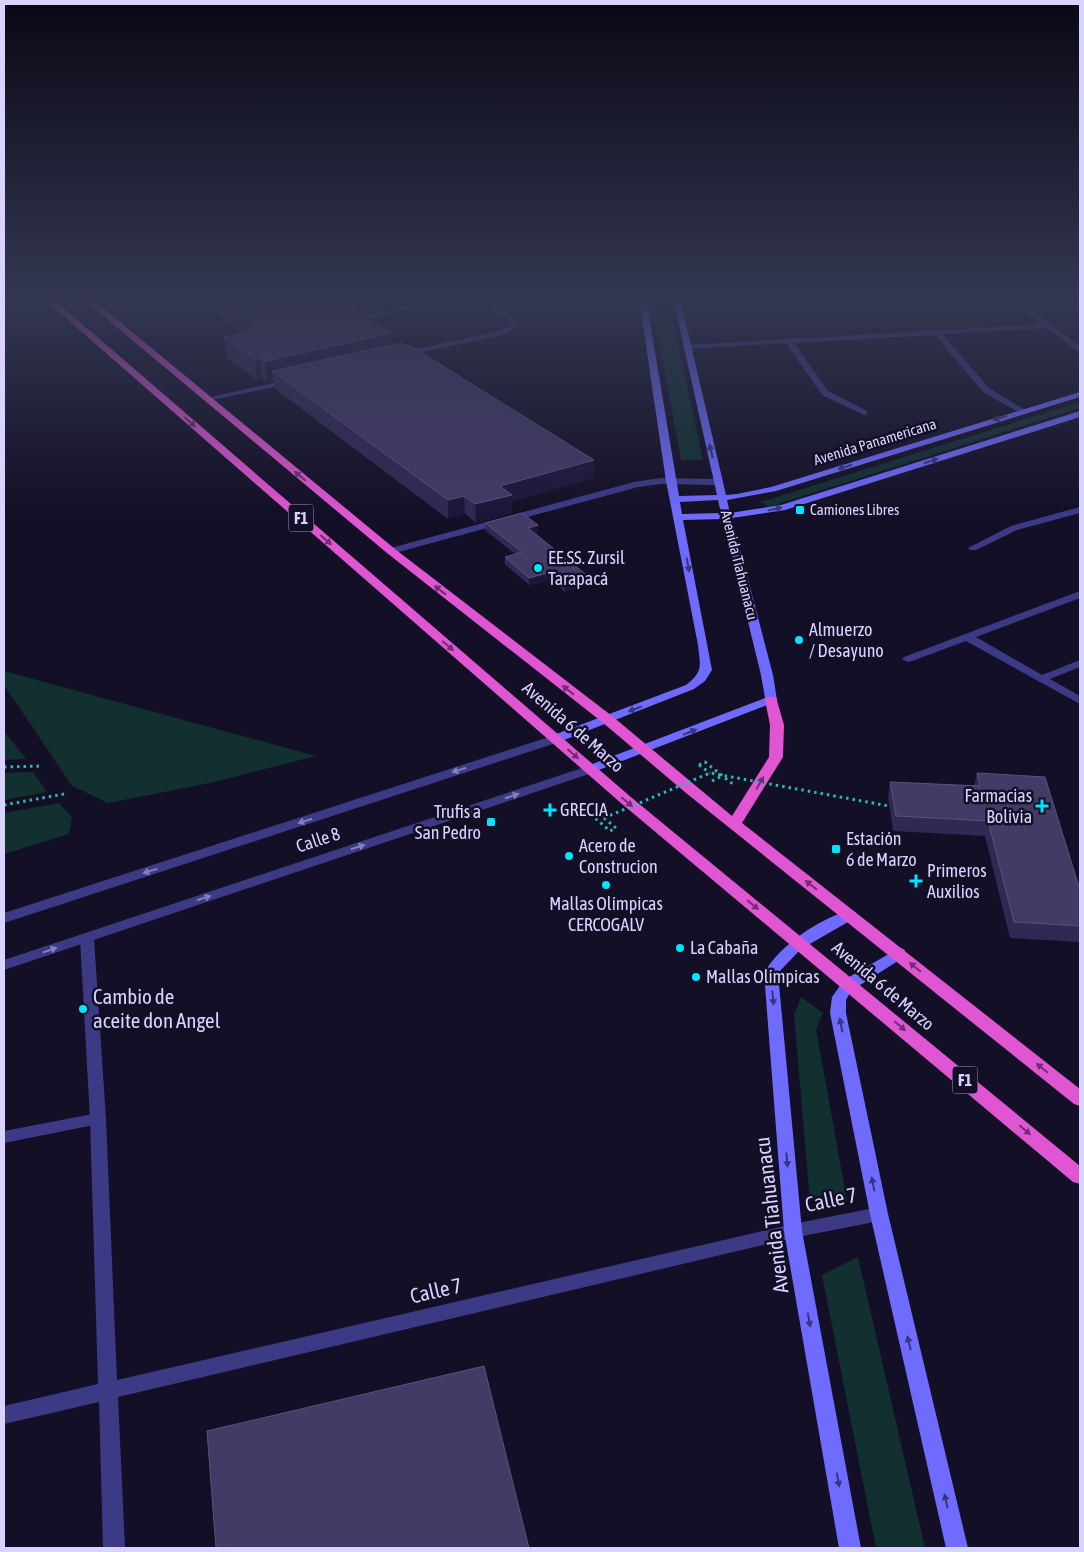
<svg xmlns="http://www.w3.org/2000/svg" width="1084" height="1552" font-family="'Asap Condensed',sans-serif">
	<rect width="100%" height="100%" fill="#130f26"/>
	<path fill="#12302f" d="M651,298h17l35,162h-22z
		M1080,402v6l-311,99 -9,-5z
		M4,671l312,85 -106,27 -102,20 -36,-17 -68,-101z
		M4,731l22,28 -22,1z
		M33,772l14,20 -43,8v-27z
		M59,803l13,14 -3,17 -65,20v-41z
		M801,997l22,16 -7,16 31,172h-37l-16,-186z
		M858,1257l67,291h-49l-54,-273z"/>
	<g fill="none" stroke-linecap="round" stroke-linejoin="round">
		<path stroke="#2fb8b0" stroke-width="3" stroke-dasharray="2.5 4" stroke-linecap="butt" d="M699,765l6,-3 29,23
			M699,765l11,8
			M4,767l39,-1
			M712,781l10,-5
			M4,805l60,-11
			M604,818l12,10 -6,3 -16,-14 14,-7"/>
		<path fill="#3d3a85" fill-rule="evenodd" d="M325,298h9l24,14 13,2 81,-16h15l-96,20 -18,-2z
			M475,298l12,1 34,24 -14,11 -108,23v-4l103,-23 10,-7z
			M290,379l4,2 -1,2 -86,18 -4,-2z
			M661,478l57,1 5,3 -5,3 -57,-1 -23,3 -243,66h-8l-1,-2 1,-2 247,-67z
			M1080,507v6l-63,17 -41,20h-6l-2,-2 43,-22z
			M1080,591v7l-104,39 66,38 38,-15v7l-30,12 30,17v8l-114,-63 -54,20 -4,1 -6,-3 2,-2z
			M98,1113l6,2 2,4 -2,4 -100,20v-12z"/>
		<path fill="#3d3a85" fill-rule="evenodd" d="M676,298h37l-4,2 -33,2 -4,-2z
			M1010,298h36l-3,2 -21,1 58,46v6l-33,-25 -105,6 47,54 36,22 1,2 -4,2 -39,-22 -48,-57 -141,8 34,48 39,20v4h-3l-42,-20 -36,-52 -99,6 -4,-2 4,-2 355,-21z
			M87,933l5,2 2,3 12,181 11,261 676,-156 86,-17 6,2 3,5 -3,5 -6,2 -86,17 -675,159 7,151h-22l-4,-146 -95,22v-18l94,-22 -8,-265 -10,-181 2,-3z"/>
		<path fill="#3d3a85" fill-rule="evenodd" d="M555,735l6,4 -2,3 -555,181v-10z
			M591,765l4,1 2,3 -2,3 -591,198v-10z"/>
		<path fill="#6f6bff" fill-rule="evenodd" d="M639,298h7l33,198 38,-1 -44,-197h7l46,197 11,-1 34,-7 309,-95v5l-304,94 -49,9 3,13 51,-8 299,-94v6l-295,93 -53,8 41,157 4,25 -2,2 -184,71 -4,-1 -2,-3 2,-3 178,-68 -4,-23 -38,-156 -40,1 29,150 -7,11 -11,8 -135,53 -4,1 -6,-4 2,-3 135,-51c18,-14 14,-19 12,-40l-32,-164zM718,500l3,13 -39,1 -2,-12z
			M850,910l5,2 2,3 -2,3 -54,31 -23,24 24,258 59,317h-22l-55,-317 -20,-258c16,-28 55,-54 86,-63z
			M899,948l5,1 2,4 -2,4 -53,34 -5,9v13l42,201 80,334h-22l-76,-334 -40,-201 2,-16 12,-17z"/>
		<path fill="#e055d1" fill-rule="evenodd" d="M43,298h9l580,500 448,368v18l-7,-2 -451,-378z
			M82,298h9l304,251 217,167 120,100 37,-59 1,-32 -5,-25 1,-3h10l8,28 -1,32 -41,66 338,266v17l-6,-2 -388,-311 -84,-71 -215,-169z"/>
		<path stroke="#2fb8b0" stroke-width="3" stroke-dasharray="2.5 4" stroke-linecap="butt" d="M604,818l106,-45 179,33"/>
	</g>
	<path fill="#312854" d="M205,298h124l64,47 201,133 -82,23v12l-36,10 -11,-9 -17,5 -174,-131v-7l-7,1 -5,-3 -5,1 -31,-22 -2,-21 17,-4 -35,-27z
		M485,523l53,10 -3,1 54,43v8l-24,7 -14,-12 -22,5 -24,-21v-7l10,-3 -30,-24z
		M977,773l103,117v52l-70,-4 -25,-102 -92,-5 -5,-35 2,-14 84,4z"/>
	<path fill="#1d163a" d="M392,333l1,20 -121,18 2,10 -7,1 -2,-21z
		M260,358l2,21 -5,1 -2,-21z
		M594,460v18l-82,23v12l-36,10 -1,-19 25,-18z
		M464,496l1,18 -17,5v-19z
		M538,525v8l-10,3v-8z
		M551,572v8l-22,5v-7z
		M589,577v8l-24,7v-8z"/>
	<path fill="#433a66" stroke="#5a527e" d="M218,298h111l19,13 5,-1 39,23 -127,28 -5,-3 -5,1 -31,-22 36,-8z
		M401,343l13,5 180,112 -94,26 12,9 -37,9 -11,-8 -16,4 -176,-129z
		M522,513l16,12 -10,3 61,49 -24,7 -14,-12 -22,6 -24,-21 17,-5 -37,-29z
		M977,773l68,4 35,113v36l-66,-4 -26,-101 -92,-5 -6,-34 90,4z
		M484,1366l45,182h-313l-9,-117z"/>
	<defs><path id="oneway-solid" d="M-6-.8H1V-3.2L6.5 0L1 3.2V.8H-6Z" transform="scale(1.25)"/></defs>
	<g fill="#38347d">
		<use href="#oneway-solid" transform="translate(1000 418) rotate(163)"/>
		<use href="#oneway-solid" transform="translate(711 451) rotate(-103)"/>
		<use href="#oneway-solid" transform="translate(931 461) rotate(-18)"/>
		<use href="#oneway-solid" transform="translate(845 467) rotate(163)"/>
		<use href="#oneway-solid" transform="translate(775 509) rotate(-12)"/>
		<use href="#oneway-solid" transform="translate(688 565) rotate(79)"/>
		<use href="#oneway-solid" transform="translate(635 709) rotate(159)"/>
		<use href="#oneway-solid" transform="translate(690 732) rotate(-22)"/>
		<use href="#oneway-solid" transform="translate(773 998) rotate(85)"/>
		<use href="#oneway-solid" transform="translate(841 1025) rotate(-101)"/>
		<use href="#oneway-solid" transform="translate(787 1160) rotate(85)"/>
		<use href="#oneway-solid" transform="translate(873 1184) rotate(-101)"/>
		<use href="#oneway-solid" transform="translate(809 1320) rotate(80)"/>
		<use href="#oneway-solid" transform="translate(909 1343) rotate(-103)"/>
		<use href="#oneway-solid" transform="translate(838 1480) rotate(80)"/>
		<use href="#oneway-solid" transform="translate(946 1501) rotate(-103)"/>
	</g>
	<g fill="#6f2e73">
		<use href="#oneway-solid" transform="translate(190 422) rotate(41)"/>
		<use href="#oneway-solid" transform="translate(300 476) rotate(-140)"/>
		<use href="#oneway-solid" transform="translate(326 540) rotate(41)"/>
		<use href="#oneway-solid" transform="translate(440 590) rotate(-142)"/>
		<use href="#oneway-solid" transform="translate(448 646) rotate(41)"/>
		<use href="#oneway-solid" transform="translate(568 690) rotate(-142)"/>
		<use href="#oneway-solid" transform="translate(573 754) rotate(41)"/>
		<use href="#oneway-solid" transform="translate(760 783) rotate(-60)"/>
		<use href="#oneway-solid" transform="translate(627 802) rotate(40)"/>
		<use href="#oneway-solid" transform="translate(811 885) rotate(-142)"/>
		<use href="#oneway-solid" transform="translate(753 905) rotate(39)"/>
		<use href="#oneway-solid" transform="translate(915 967) rotate(-141)"/>
		<use href="#oneway-solid" transform="translate(900 1026) rotate(40)"/>
		<use href="#oneway-solid" transform="translate(1042 1068) rotate(-141)"/>
		<use href="#oneway-solid" transform="translate(1025 1130) rotate(40)"/>
	</g>
	<g fill="#837fbc">
		<use href="#oneway-solid" transform="translate(459 770) rotate(162)"/>
		<use href="#oneway-solid" transform="translate(512 796) rotate(-18)"/>
		<use href="#oneway-solid" transform="translate(305 821) rotate(162)"/>
		<use href="#oneway-solid" transform="translate(358 847) rotate(-18)"/>
		<use href="#oneway-solid" transform="translate(150 871) rotate(162)"/>
		<use href="#oneway-solid" transform="translate(204 898) rotate(-18)"/>
		<use href="#oneway-solid" transform="translate(50 950) rotate(-19)"/>
	</g>
	<linearGradient id="sky" x2="0" y2="1"><stop stop-color="#0a0815"/><stop offset="0.58" stop-color="#333752"/><stop offset="1" stop-color="#333752" stop-opacity="0"/></linearGradient>
	<rect width="1084" height="515" fill="url(#sky)"/>
	<g fill="#00e5ff" stroke="#130f26" stroke-width="2">
		<rect x="795" y="505" width="10" height="10" rx="2.5"/>
		<circle cx="538" cy="568" r="5"/>
		<circle cx="799" cy="640" r="5"/>
		<path d="M1039.5 798.5h5v5h5v5h-5v5h-5v-5h-5v-5h5z"/>
		<path d="M547.5 802.5h5v5h5v5h-5v5h-5v-5h-5v-5h5z"/>
		<rect x="486" y="817" width="10" height="10" rx="2.5"/>
		<rect x="831" y="844" width="10" height="10" rx="2.5"/>
		<circle cx="569" cy="856" r="5"/>
		<path d="M913.5 873.5h5v5h5v5h-5v5h-5v-5h-5v-5h5z"/>
		<circle cx="606" cy="885" r="5"/>
		<circle cx="680" cy="948" r="5"/>
		<circle cx="696" cy="977" r="5"/>
		<circle cx="83" cy="1009" r="5"/>
	</g>
	<g text-anchor="middle" stroke-width="5" stroke-linejoin="round" paint-order="stroke">
		<g font-size="15" fill="#d9d4ff" stroke="#130f26">
			<text transform="translate(875 442) rotate(-17)" y="5">Avenida Panamericana</text>
			<text transform="translate(739 565) rotate(76)" y="5">Avenida Tiahuanacu</text>
		</g>
		<g font-size="15" fill="#d9d4ff" stroke="#130f26" text-anchor="start">
			<text x="810" y="515">Camiones Libres</text>
		</g>
		<g fill="#130f26" stroke="#9e99be" stroke-width="1">
			<rect x="288.5" y="504.5" width="25" height="27" rx="4"/>
			<rect x="952.5" y="1066.5" width="25" height="27" rx="4"/>
		</g>
		<g font-size="16" font-weight="bold" fill="#d9d4ff">
			<text x="301" y="524">F1</text>
			<text x="965" y="1086">F1</text>
		</g>
		<g font-size="18" fill="#d9d4ff" stroke="#130f26" text-anchor="start">
			<text x="548" y="564">EE.SS. Zursil<tspan x="548" dy="21">Tarapacá</tspan></text>
			<text x="809" y="636">Almuerzo<tspan x="809" dy="21">/ Desayuno</tspan></text>
			<text x="1032" y="802" text-anchor="end">Farmacias<tspan x="1032" dy="21">Bolivia</tspan></text>
			<text x="560" y="816">GRECIA</text>
			<text x="481" y="818" text-anchor="end">Trufis a<tspan x="481" dy="21">San Pedro</tspan></text>
			<text x="846" y="845">Estación<tspan x="846" dy="21">6 de Marzo</tspan></text>
			<text x="579" y="852">Acero de<tspan x="579" dy="21">Construcion</tspan></text>
			<text x="927" y="877">Primeros<tspan x="927" dy="21">Auxilios</tspan></text>
			<text x="606" y="910" text-anchor="middle">Mallas Olímpicas<tspan x="606" dy="21">CERCOGALV</tspan></text>
			<text x="690" y="954">La Cabaña</text>
			<text x="706" y="983">Mallas Olímpicas</text>
		</g>
		<g font-size="18" fill="#d9d4ff" stroke="#130f26">
			<text transform="translate(573 727) rotate(41)" y="6">Avenida 6 de Marzo</text>
			<text transform="translate(318 840) rotate(-18)" y="6">Calle 8</text>
			<text transform="translate(883 986) rotate(40)" y="6">Avenida 6 de Marzo</text>
		</g>
		<g font-size="21" fill="#d9d4ff" stroke="#130f26" text-anchor="start">
			<text x="93" y="1004">Cambio de<tspan x="93" dy="24">aceite don Angel</tspan></text>
		</g>
		<g font-size="21" fill="#d9d4ff" stroke="#130f26">
			<text transform="translate(831 1200) rotate(-12)" y="7">Calle 7</text>
			<text transform="translate(772 1215) rotate(-97)" y="7">Avenida Tiahuanacu</text>
			<text transform="translate(436 1291) rotate(-13)" y="7">Calle 7</text>
		</g>
	</g>
	<rect width="1084" height="1552" fill="none" stroke="#d9d4ff" stroke-width="10"/>
</svg>
